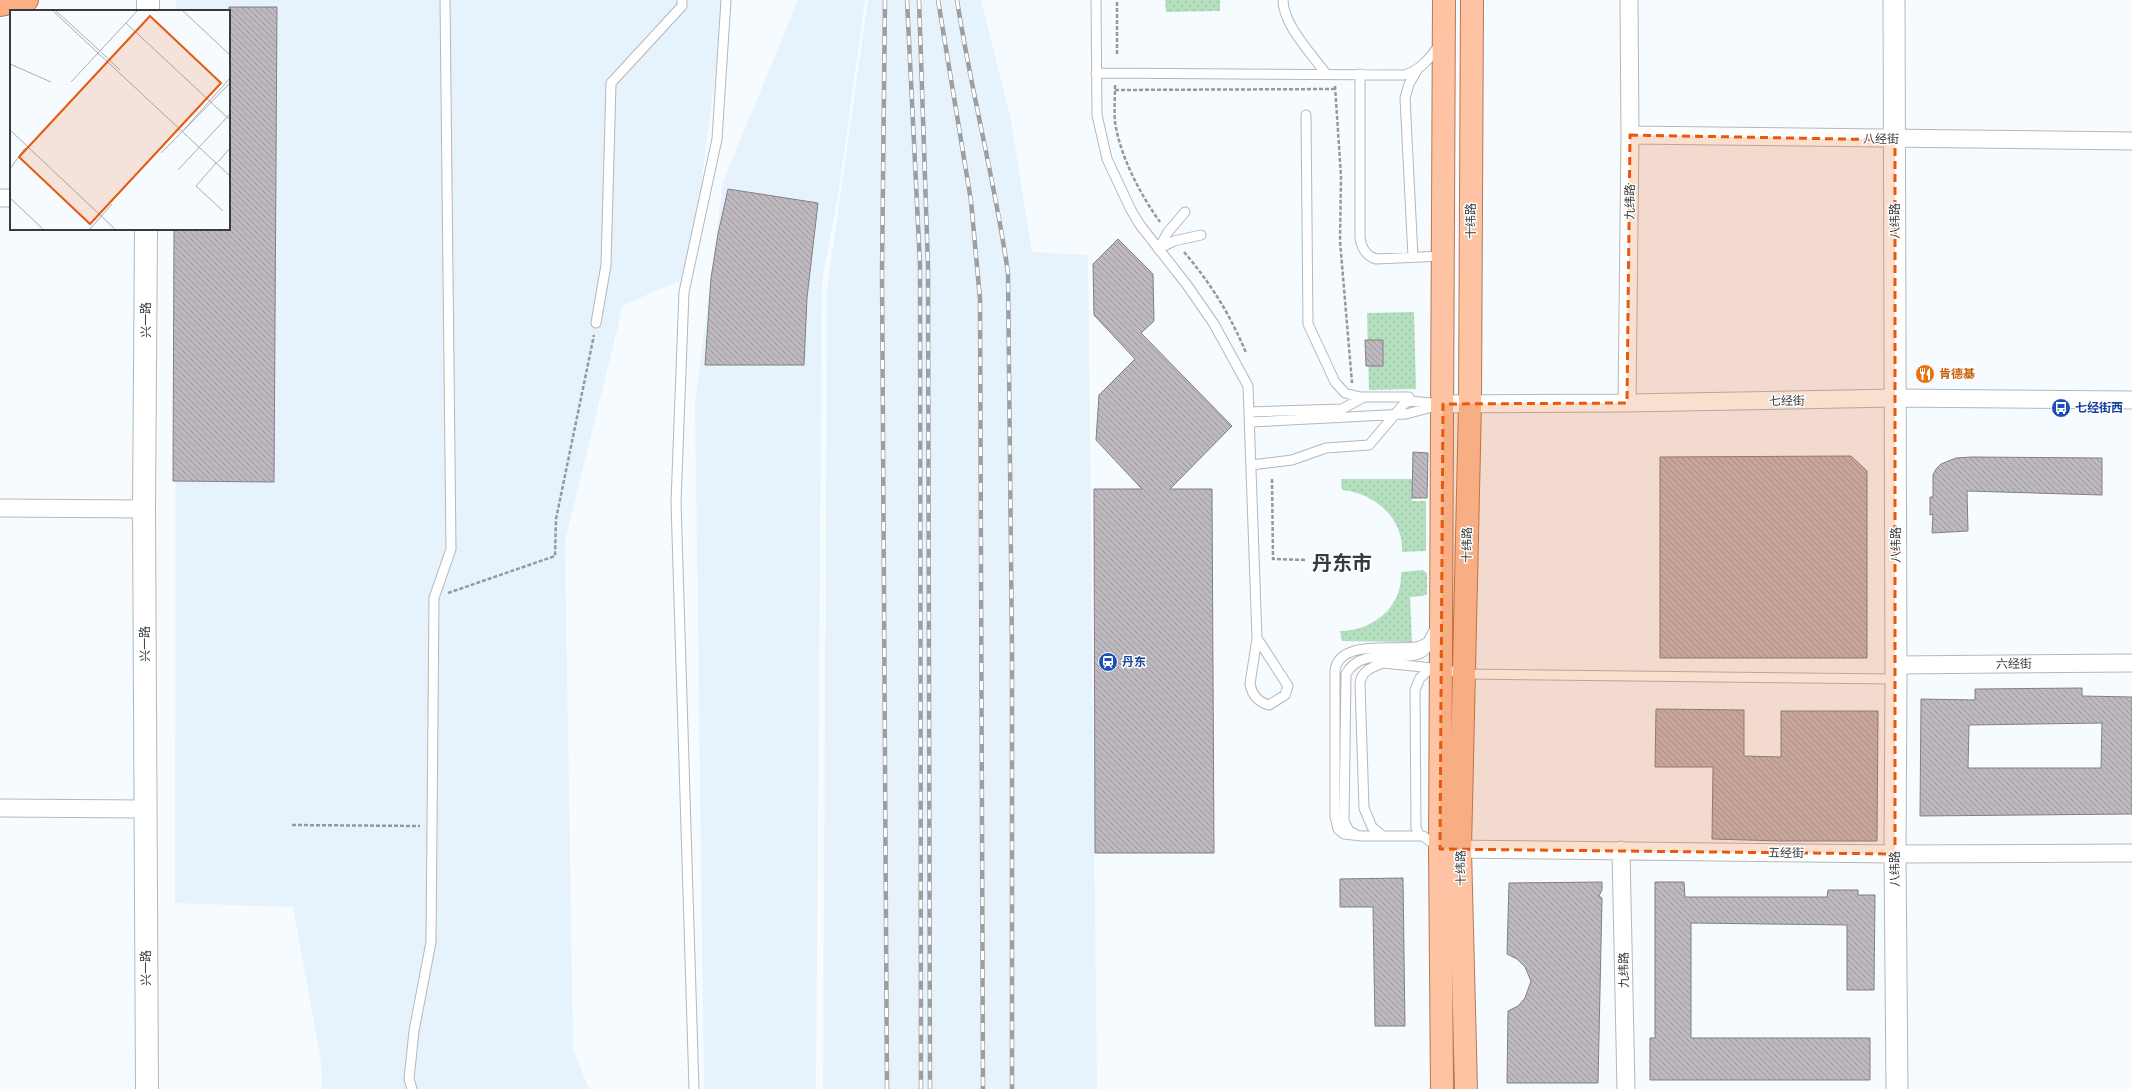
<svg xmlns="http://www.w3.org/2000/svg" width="2132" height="1089" font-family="Quicksand,'Noto Sans SC',sans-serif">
	<defs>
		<pattern id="grass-dots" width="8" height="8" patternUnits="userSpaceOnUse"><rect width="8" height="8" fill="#b4dfbe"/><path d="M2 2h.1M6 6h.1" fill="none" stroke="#9bc0a4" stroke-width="1.8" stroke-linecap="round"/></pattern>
		<pattern id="building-back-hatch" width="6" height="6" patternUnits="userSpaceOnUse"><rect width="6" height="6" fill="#beb9bf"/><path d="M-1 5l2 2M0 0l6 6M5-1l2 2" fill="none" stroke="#9b979c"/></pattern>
	</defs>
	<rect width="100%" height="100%" fill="#f6fbff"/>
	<path fill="#e6f3fd" d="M176,0h549l-36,277 -66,28 -58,236 8,508 16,40h-267l-1,-28 -28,-154 -118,-4 1,-674h53v-218h-53z
		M798,0h67l-27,196 -16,85 -6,808h-112l-9,-685 28,-222z
		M868,0h113l30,121 21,131 56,3 9,834h-274l4,-800z"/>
	<path fill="url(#grass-dots)" d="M1165,0h55v11l-54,1z
		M1414,312l2,77 -47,1 -2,-77z
		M1341,479h71v22h14v50l-24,1c2,-34 -28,-59 -60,-62z
		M1423,570l4,3v21l-4,2 -13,1 2,45 -70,-1 -2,-10c33,0 63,-24 61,-59z"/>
	<path fill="url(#building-back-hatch)" stroke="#837f84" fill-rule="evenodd" d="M229,7h48l-3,475 -101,-1 1,-252h55z
		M728,189l90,14 -11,95 -3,67h-99l6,-87 7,-44z
		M1118,239l35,35 1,47 -13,12 91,93 -62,63h42l2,364h-119l-1,-364h48l-46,-49 3,-45 36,-36 -41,-44 -1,-51z
		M1365,340h18v26h-17z
		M1413,452l15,1 -1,45h-15z
		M1851,456l16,15v187h-207v-201z
		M1972,457l130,1v37l-135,-4 1,40 -36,2 1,-19 -3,1v-18h3v-22l3,-6 5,-5 15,-6z
		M2082,688v8l50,1v117l-212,2 1,-117 54,1v-11zM2102,723l-1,45h-133l1,-43z
		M1656,709l88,1v46l37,1v-46h97l-1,130h-97l-68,-2 1,-72h-58z
		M1403,878l2,148h-30l-2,-119h-33v-28z
		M1602,882v8l-3,6 3,2 -4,185h-91l1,-72 10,-5 7,-8 6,-17 -6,-14 -8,-8 -10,-5 2,-71z
		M1655,882h29l1,15h142l1,-7h30v5h17l-1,95h-27v-65l-156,-2v115h179v42h-220v-42h5z"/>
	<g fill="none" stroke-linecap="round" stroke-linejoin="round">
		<g stroke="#b3b8bd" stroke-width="11">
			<path id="service" d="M1096,0l1,115 10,44 24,51 9,15 47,60 27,39 34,62 9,252
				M1283,0c0,25 29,54 43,74
				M1096,73l308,2c16,-4 27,-18 36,-31
				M1360,74v163c1,10 6,19 16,22l67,-3
				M1306,115l2,209 27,58 10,11 15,4h49v4
				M1159,248l9,-16 17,-20
				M1158,249l16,-8 27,-6
				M1413,257l-8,-159 4,-14 8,-14
				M596,323l10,-58 5,-182 71,-77v-6
				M1250,412l92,-3 22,-12
				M1251,422l155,-8 30,-8
				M1251,465l41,-5 34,-12 43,-3 34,-40 6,-4 34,3
				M1435,628l-7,14 -8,4c-23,6 -82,-8 -85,25v146l3,12 6,5 18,2h61l15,11
				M1257,638l31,48 -3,9 -16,10c-11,-3 -17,-10 -19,-21z
				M1355,834l-6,-3 -5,-10 2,-147c19,-35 74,-1 84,-32
				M1383,836l-11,-9 -8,-19 -4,-124c1,-13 12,-17 23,-21l59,6 23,5 431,5
				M1420,836l-4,-8 -1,-138 5,-12 12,-11
				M412,1089l-3,-10 5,-48 17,-89 3,-344 17,-49 -6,-549
				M694,1089l-18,-587 8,-210 33,-153 9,-139"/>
		</g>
		<g stroke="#b3b8bd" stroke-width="19">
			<path id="minor" d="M1630,135l502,6
				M0,198h11
				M1627,403l3,-268 -1,-135
				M1443,404l184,-1 268,-5 237,2
				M0,508l144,1
				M1896,665l236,-2
				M0,808l146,1
				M1448,849l447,5 237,-1
				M1621,850l5,239"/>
		</g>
		<g stroke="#b3b8bd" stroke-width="23">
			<path id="tertiary" d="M1894,0l2,679 -1,175 2,235"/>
		</g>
		<g stroke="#b3b8bd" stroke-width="24">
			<path id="secondary" d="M148,11v-11
				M146,229l-2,280 3,580"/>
		</g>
		<g stroke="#b77956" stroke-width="24">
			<path id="primary" d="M1442,1089l-2,-240 4,-849
				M1466,1089l-6,-240 10,-445 2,-404"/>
		</g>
		<g stroke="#b77956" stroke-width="24">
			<path id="trunk" d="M0,5l27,-5"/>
		</g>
		<path stroke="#95999c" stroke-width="2.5" stroke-dasharray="4 2" stroke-linecap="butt" d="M1117,54v-54
			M1115,85c0,12 -1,25 0,37 5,34 25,72 45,100
			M1335,86l6,90 -1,65 12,142
			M1115,90l221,-1
			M1184,252c26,30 47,64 62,101
			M1272,479l1,80 33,1
			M448,593l107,-37 1,-37 38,-184
			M292,825l128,1"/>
		<use href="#service" stroke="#fff" stroke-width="9"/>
		<use href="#minor" stroke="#fff" stroke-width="17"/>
		<use href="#tertiary" stroke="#fff" stroke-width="21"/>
		<use href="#secondary" stroke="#fff" stroke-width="22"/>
		<use href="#primary" stroke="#fdc3a2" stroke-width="22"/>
		<use href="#trunk" stroke="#fcaf83" stroke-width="22"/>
		<g stroke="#9b9fa2" stroke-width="4.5">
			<path id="rail" d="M885,0l-3,272 5,817
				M907,0l13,265 1,824
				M919,0l9,266 2,823
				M938,0l33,201 9,98 3,790
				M957,0c14,92 38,181 51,273l4,378v438"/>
		</g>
		<use href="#rail" stroke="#fff" stroke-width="3" stroke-dasharray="9" stroke-linecap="butt"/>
	</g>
	<path fill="#e8590c" fill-opacity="0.2" stroke="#e8590c" stroke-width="3" stroke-dasharray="8 5" stroke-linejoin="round" d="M1630,135l265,5v714l-455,-5 3,-445 184,-1z"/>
	<defs>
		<g id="restaurant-disc" transform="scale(1)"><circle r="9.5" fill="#e8710a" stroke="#fff"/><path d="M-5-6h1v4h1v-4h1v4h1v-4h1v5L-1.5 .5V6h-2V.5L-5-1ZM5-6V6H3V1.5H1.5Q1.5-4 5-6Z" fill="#fff"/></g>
		<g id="bus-disc" transform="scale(1)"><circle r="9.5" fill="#1a4fb4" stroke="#fff"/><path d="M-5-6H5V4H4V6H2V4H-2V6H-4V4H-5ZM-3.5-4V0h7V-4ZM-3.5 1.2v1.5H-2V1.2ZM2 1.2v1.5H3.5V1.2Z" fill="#fff"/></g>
		<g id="station-disc" transform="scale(1)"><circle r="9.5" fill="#1a4fb4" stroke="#fff"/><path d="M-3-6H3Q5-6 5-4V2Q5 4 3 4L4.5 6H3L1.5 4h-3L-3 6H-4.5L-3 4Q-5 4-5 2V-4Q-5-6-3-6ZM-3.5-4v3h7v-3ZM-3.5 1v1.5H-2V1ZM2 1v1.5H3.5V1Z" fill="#fff"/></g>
	</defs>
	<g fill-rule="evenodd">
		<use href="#restaurant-disc" x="1925" y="374"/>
		<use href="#bus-disc" x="2061" y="408"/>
		<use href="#station-disc" x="1108" y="662"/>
	</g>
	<g text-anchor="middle" stroke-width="3" stroke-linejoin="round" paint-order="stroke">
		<g font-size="12" fill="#37393b" stroke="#fff">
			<text transform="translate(1881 139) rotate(1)" y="4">八经街</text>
			<text transform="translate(1630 202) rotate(-89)" y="4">九纬路</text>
			<text transform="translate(1471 221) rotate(-90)" y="4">十纬路</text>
			<text transform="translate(1895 221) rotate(-90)" y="4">八纬路</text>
			<text transform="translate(146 320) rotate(-90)" y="4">兴一路</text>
			<text transform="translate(1787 401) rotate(-1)" y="4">七经街</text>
			<text transform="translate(1467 545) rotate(-89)" y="4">十纬路</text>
			<text transform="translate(1896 545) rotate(-90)" y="4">八纬路</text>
			<text transform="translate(145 644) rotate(-90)" y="4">兴一路</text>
			<text transform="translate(2014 664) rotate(-1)" y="4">六经街</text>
			<text transform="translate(1786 853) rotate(1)" y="4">五经街</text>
			<text transform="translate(1461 868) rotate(-91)" y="4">十纬路</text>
			<text transform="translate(1895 869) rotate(-90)" y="4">八纬路</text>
			<text transform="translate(146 968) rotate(-90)" y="4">兴一路</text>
			<text transform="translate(1624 970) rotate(-91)" y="4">九纬路</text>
		</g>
		<g font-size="12" font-weight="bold" fill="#c56008" stroke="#fff" text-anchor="start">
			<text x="1939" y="378">肯德基</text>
		</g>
		<g font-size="12" font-weight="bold" fill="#164399" stroke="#fff" text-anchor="start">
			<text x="2075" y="412">七经街西</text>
			<text x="1122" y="666">丹东</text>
		</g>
		<g font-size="20" font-weight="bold" fill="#37393b" stroke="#fff">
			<text x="1342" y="570">丹东市</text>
		</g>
	</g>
	<g transform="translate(10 10)">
		<rect width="220" height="220" fill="#f6fbff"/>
		<path fill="none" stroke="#aaadb1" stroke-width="1" d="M42,0l46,43M45,0l45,41M172,0l48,45M116,13l104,97M91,42l19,18M88,43l132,123M0,54l41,18M220,68l-48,54 48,-49M61,72l67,-72M0,120l106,100M151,143l21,-21M207,152l-21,24 27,25M208,152l12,-14M0,159l15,-21M168,160l52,-56M0,188l34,32M79,220l23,-26"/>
		<path fill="#e8590c" fill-opacity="0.15" stroke="#e8590c" stroke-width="2" d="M140,6l71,67 -131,141 -71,-67z"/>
		<rect width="220" height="220" fill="none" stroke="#37393b" stroke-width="2"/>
	</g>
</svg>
